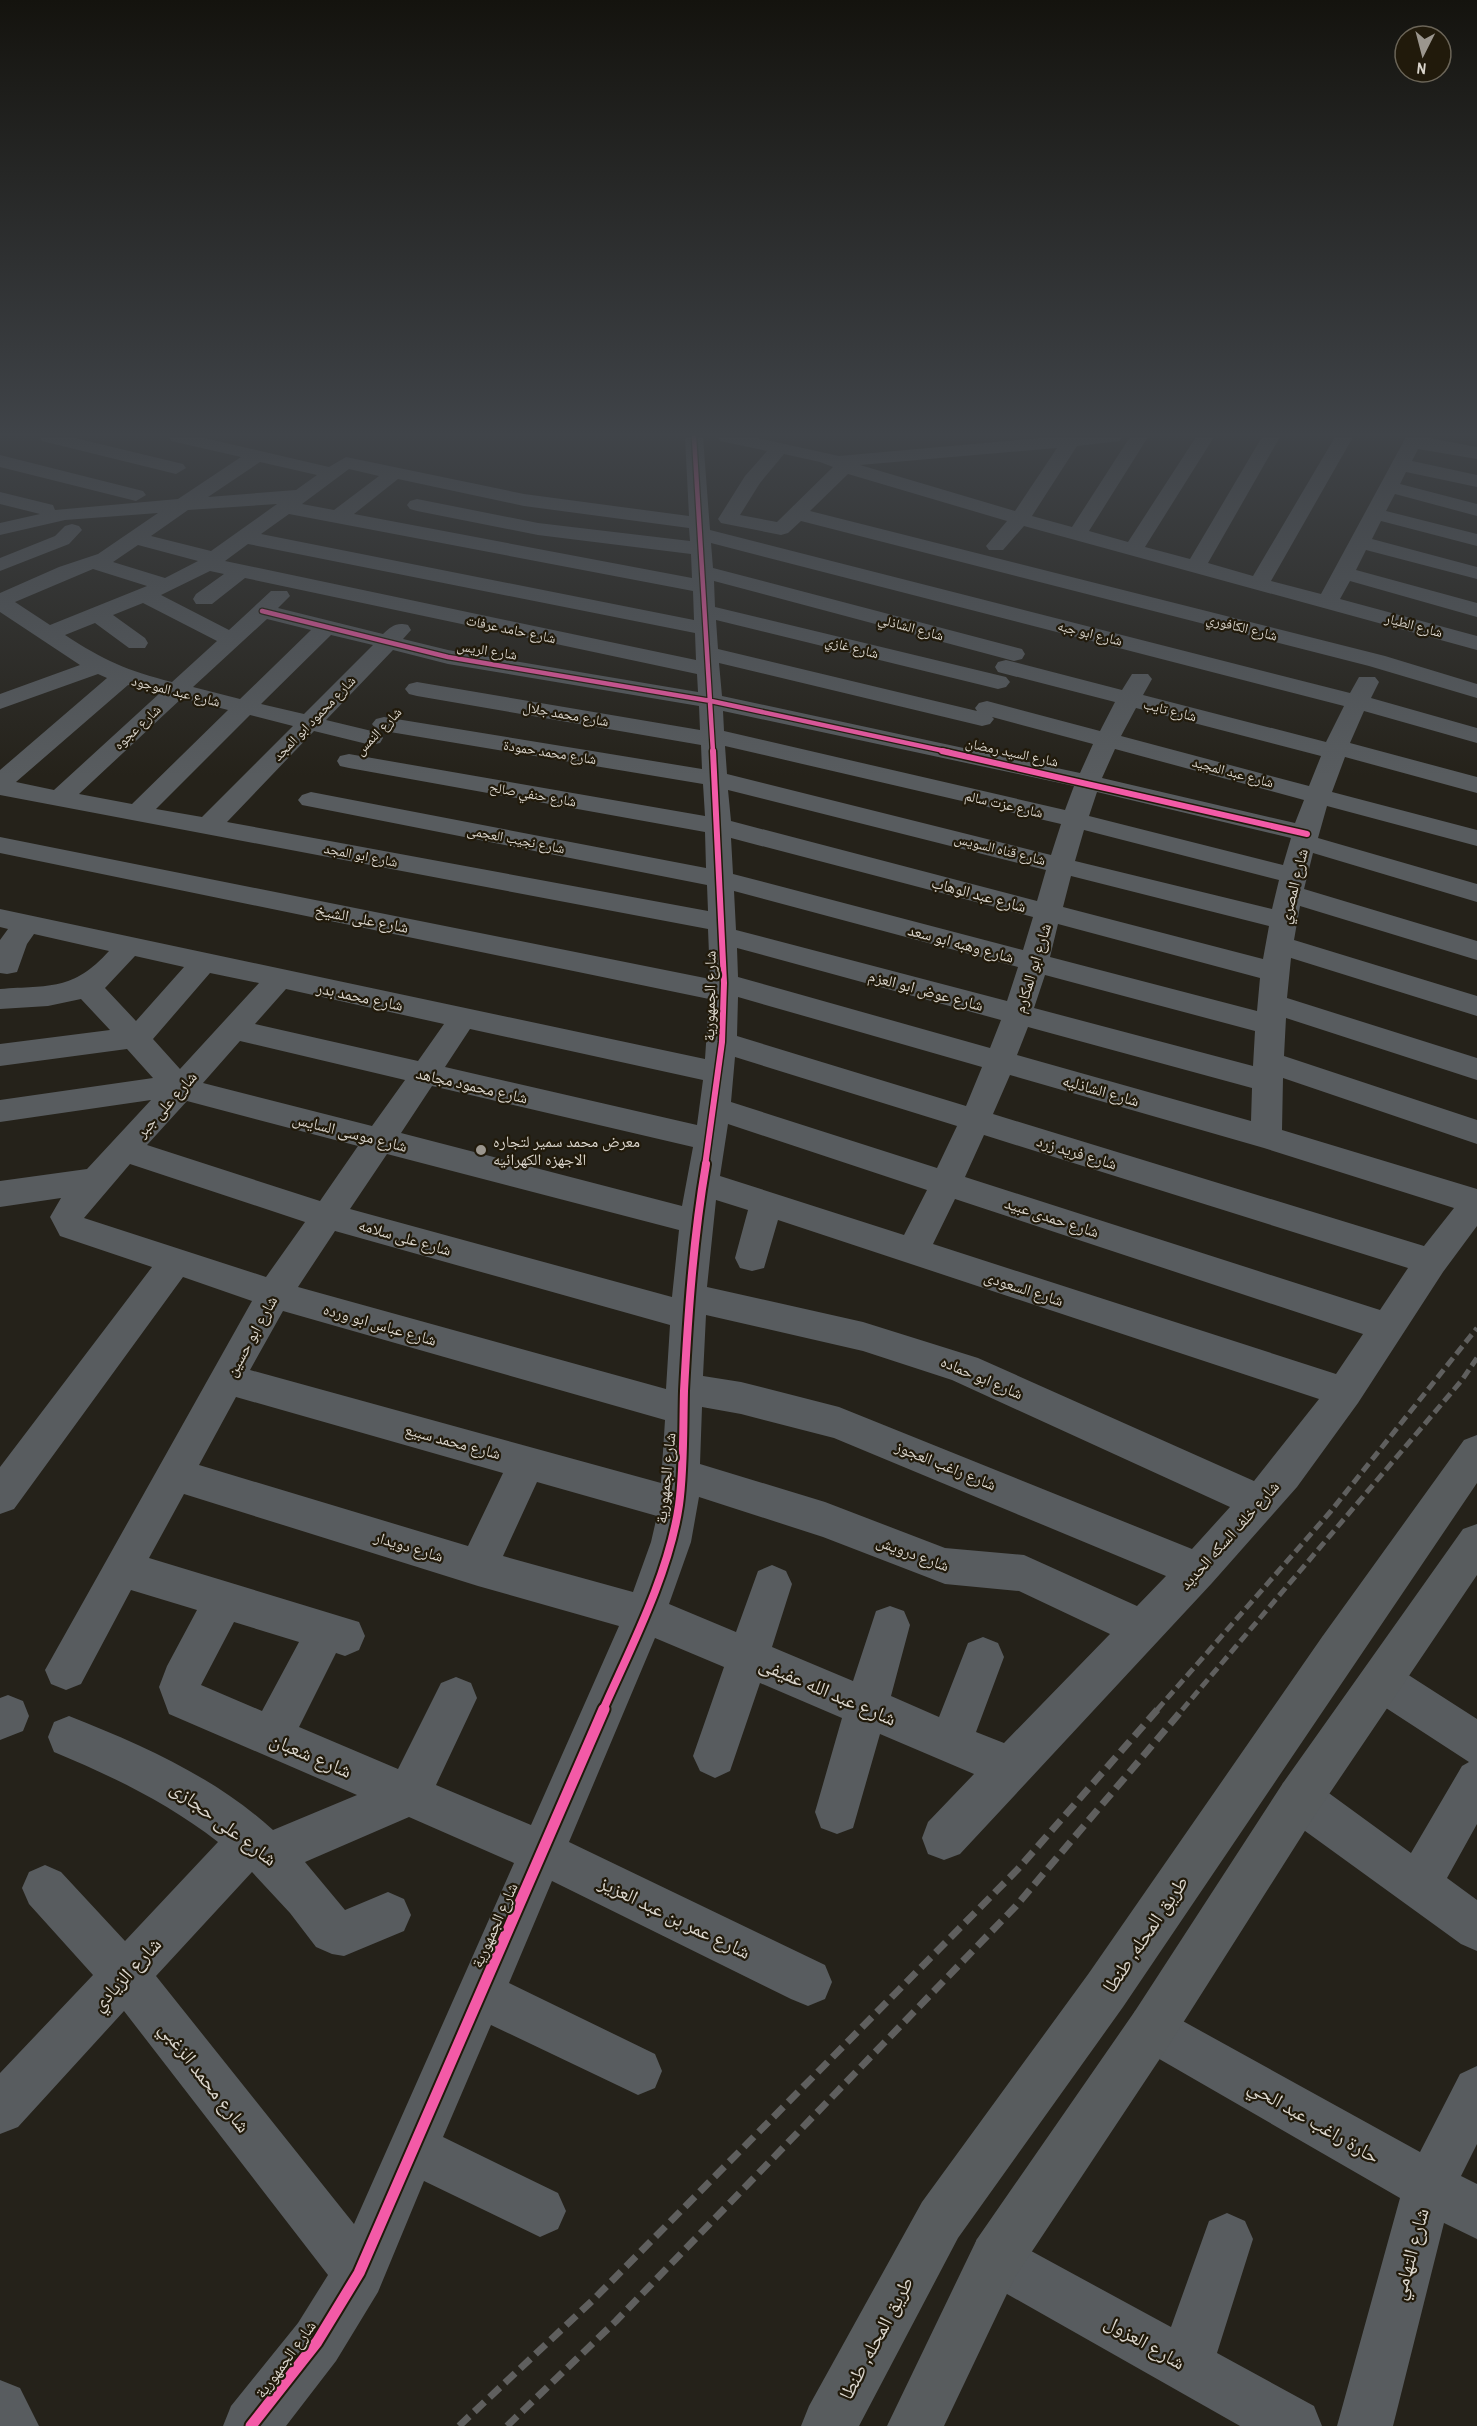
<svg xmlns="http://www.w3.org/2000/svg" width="1477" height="2426" font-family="'Archivo Narrow','Noto Naskh Arabic',sans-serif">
	<rect width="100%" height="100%" fill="#25221a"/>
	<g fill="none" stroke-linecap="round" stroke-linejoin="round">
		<path fill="#585c5f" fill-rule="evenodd" d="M40,437h31l112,27 3,4 -10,6 -134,-33z
			M169,437h31l129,30 17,-10 178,37 165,22 -4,-79h18l7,93 640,163 9,-16h16l4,5 -8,16 106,30v15l-113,-32 -14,32 127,34v16l-132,-36 -13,35 145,38v16l-150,-40 -9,32 159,46v18l-164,-49 -9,36 173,52v19l-177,-54 -6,34 183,56v20l-186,-58 -4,40 190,60v22l-191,-62 -2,38 193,64v24l-194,-66 -1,52 195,59v37l-34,46 -85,131 -61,84 -85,96 -252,271 -16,6 -16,-6 -6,-16 6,-16 46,-48 -94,-40 -27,94 -16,6 -16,-6 -6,-16 27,-94 -82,-35 -30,88 -15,7 -15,-7 -7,-15 31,-89 -69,-29 -86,204 256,123 7,17 -7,17 -17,7 -17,-7 -239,-118 -43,102 146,71 7,17 -7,17 -17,7 -147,-70 -48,112 115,56 8,18 -8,18 -18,8 -116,-56 -46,111 -42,69 -50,65h-63l8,-20 67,-83 30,-48 -204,-264 -106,116 -18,7v-61l93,-98 -64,-71 -7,-16 7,-16 16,-7 16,7 64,69 93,-99c-50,-39 -106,-66 -164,-90l-6,-15 6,-15 15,-6c73,29 146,61 204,114l84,-35 -188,-81 -10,-27 8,-21 30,-56 -66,-20 -50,94 -15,6 -15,-6 -6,-14 207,-369 -69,-24 -169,232 -14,5v-47l152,-200 -92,-31 -10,-19 11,-19 -61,9v-26l87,-12 64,-69 -151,22v-22l153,-22 -26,-29 -127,17v-22l110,-14 -29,-31 -33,7 -48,3v-20c50,-4 73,2 109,-38l-75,-17 -7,10 -10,28 -10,2 -7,-1v-33l8,-11 -8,-2v-18l705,150 4,-60 -709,-146v-16l710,142 -2,-50 -708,-134v-25l107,-92 -9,-4 -98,35v-15l80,-29 -80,-53v-19l59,-26 39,-13 60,-41 -93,7 -65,15v-12l40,-9 -40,-10v-12l53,13 2,5 123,-11 63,-42 -70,-16zM260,462l57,13 -21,15 -88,7zM349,469l30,7 -45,34 -32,-6zM398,479l126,27 165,22 1,13 -152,-18 -121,-24 -7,2 -3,4 3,4 7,2 121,24 153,19 1,24 -338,-64zM277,504l-66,47 -60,-15 37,-26zM289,514l404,77 1,29 -433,-86zM711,543l633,163 -18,36 -183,-47 9,-16 -4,-5h-16l-10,16 -116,-30 -8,2 -3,5 3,5 117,30 -15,29 -113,-30 -8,2 -4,5 2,3 -259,-62 -2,-29 282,69 8,-2 4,-5 -4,-5 -291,-70 -1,-26 300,80 8,-2 3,-5 -3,-5 -309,-81zM248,544l447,89 1,27 -471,-99zM138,545l60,16 -33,17 -52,-16zM93,569l54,17 -97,39 -35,-23zM210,571l14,3 -28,20 -3,5 3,5h16l33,-26 452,96 1,18 -250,-42 -45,-11 8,-9 -3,-5c-12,-3 -16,1 -25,9l-105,-26 12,-12 -3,-5h-16l-42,39 -68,-35zM143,603l74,38 -45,41c-44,-11 -69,-22 -107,-47l30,-12 34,25h16l3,-5 -3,-5 -32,-23zM267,619l44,11 -71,69 -47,-12zM331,635l42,10 -69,69 -43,-10zM393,650l55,14 251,42 1,24 -283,-48 -8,2 -4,5 4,5 8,2 284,49 1,24 -318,-52 -8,2 -4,5 4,5 8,2 319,53 2,32 -356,-62 -9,2 -3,5 3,5 9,2 356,64 1,36 -395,-76 -9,3 -4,5 4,5 405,80 1,26 -481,-89 87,-91 57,14 9,-2 3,-5 -3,-5 -54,-13zM719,663l263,63 8,-2 4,-5 -2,-2 101,27 -13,29 -358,-77zM128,685l32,8 -106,97 -38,-8zM182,698l46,12 -96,94 -53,-10zM1136,708l185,48 -12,30 -188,-50zM723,711l351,75 -9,24 -341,-79zM250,715l43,11 -91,91 -46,-8zM725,746l336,78 -10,31 -324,-81zM1115,749l189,51 -9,23 -193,-45zM728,790l318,80 -9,31 -306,-80zM1097,792l194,46 -8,27 -194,-49zM1084,830l195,50 -7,29 -197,-48zM731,838l302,79 -10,33 -290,-76zM1071,876l198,50 -6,33 -200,-52zM734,891l284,76 -11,34 -271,-71zM1058,924l202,54 -3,33 -207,-54zM737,948l264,72 -11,28 -252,-71zM135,956l49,11 -48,54 -31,-33zM210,973l49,10 -79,86 -27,-30zM1045,975l210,56 -2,35 -219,-58zM286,989l158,35 -26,37 -163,-37zM738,997l244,70 -16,39 -229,-70zM1028,1027l224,61 -1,33 -234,-66zM470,1029l233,51 -6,45 -252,-58zM240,1041l165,39 -33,46 -169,-43zM735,1057l222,69 -20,42 -206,-66zM1010,1075l254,73 190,60 -30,38 -431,-132zM432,1086l261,61 -11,59 -281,-73zM187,1101l171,45 -38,55 -173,-56zM728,1124l199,66 -23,45 -184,-59zM984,1135l424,133 -28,42 -415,-133zM387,1154l292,76 -7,67 -322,-88zM130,1164l175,58 -39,55 -182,-59zM955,1199l408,135 -27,40 -403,-130zM716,1200l32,10 -13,48 5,10 12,3 12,-3 14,-48 541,179 -65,82 -276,-123 -115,-36 -156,-35zM335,1231l335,94 -4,64 -368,-102zM283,1311l382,109 -4,63 -411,-113zM706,1315l157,36 89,29 278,127 -38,42 -353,-142 -98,-25 -38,-6zM236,1397l267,76 -35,73 -269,-81zM702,1407l39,7 93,24 332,138 -29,30 -113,-51 -79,-7 -120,-46 -125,-38zM537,1482l120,34 -6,26 -18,50 -130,-36zM184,1494l294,92 141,40 -88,199 -95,-40 41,-87 -6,-15 -15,-6 -15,6 -43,86 -99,-42 37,-74 9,3 14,-6 6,-14 -6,-14 -210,-64zM699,1497l124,40 122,47 74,7 91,43 -106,109 -28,-11 28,-75 -6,-14 -15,-6 -15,6 -29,74 -48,-21 19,-71 -6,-14 -14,-5 -14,5 -23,70 -81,-34 20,-63 -6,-13 -14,-6 -14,6 -22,61 -67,-28 22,-62zM234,1622l65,20 -37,69 -61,-26zM409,1817l105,46 -160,361 -198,-248 96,-104 38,41 26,34 16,7 12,2 60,-25 7,-16 -7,-16 -16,-7 -43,18 -40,-48z
			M718,437h35l86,19 214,-19h69l-2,4 -43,5 -45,70 40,11 58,-90h18l-59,94 39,11 68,-105h18l-69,110 45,12 72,-122h18l-72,126 45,13 82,-139h18l-82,144 50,13 85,-157h18l53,10v12l-59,-10 -6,12 65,14v12l-71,-15 -6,12 77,20v12l-82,-22 -9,17 91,23v12l-96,-25 -9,18 105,28v12l-111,-29 -10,20 121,33v14l-127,-36 -10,18 137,37v14l-453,-124 -21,24h-14l-3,-4 21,-25 -159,-47 -38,37 575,145 92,28v14l-108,-32 -568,-145 -13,12 -7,2 -60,-12 -3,-4 27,-43 22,-25 -47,-10zM1057,448l-42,63 -155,-46zM784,454l36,8 13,5 -56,55 -37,-7 20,-32z
			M0,455l143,36 3,4 -10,6 -136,-34z
			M72,524l7,2 3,4 -13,14 -69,27v-13l55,-22 10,-10z
			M1381,1661l15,6 81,52v105l-30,54 30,22v51l-16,-7 -178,-129 -6,-16 6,-16 16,-6 16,6 96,70 51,-87 7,-4 -103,-67 -6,-14 6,-14z
			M8,1695l15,6 6,15 -6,15 -23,9v-42z
			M1152,2004l268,148 40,-78 17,-8v78l-16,32 16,8v55l-33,-16 -51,203h-56l63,-228 -265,-153 -7,-17 7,-17z
			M1227,2213l18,8 8,18 -36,114 97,53 8,20h-82l-263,-149 -7,-19 7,-19 19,-7 175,95 38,-106z
			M0,2380l20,8 19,38h-39z"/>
		<path fill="#585c5e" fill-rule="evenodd" d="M1477,1435v48l-354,524 -165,231 -99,188h-58l8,-20 113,-204 167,-229 233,-336 142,-197z
			M1477,1524v51l-162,240 -146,230 -154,232 -71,149h-57l90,-187 158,-228 148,-228 180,-254z"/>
		<path stroke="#5f5f5e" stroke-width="5" stroke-dasharray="10 5" stroke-linecap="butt" d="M1157,1710l174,-199 146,-183
			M1182,1710l280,-330 15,-22"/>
		<path stroke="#5f5f5e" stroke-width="7" stroke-dasharray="14 7" stroke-linecap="butt" d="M459,2426l134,-126 425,-431 140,-160
			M507,2426l109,-105 400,-415 167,-197"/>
		<g stroke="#211a0b" stroke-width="7">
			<path id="cycleway-far3" d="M694,437l19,315
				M262,611l186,46 263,44 238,51"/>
		</g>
		<g stroke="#211a0b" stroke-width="9">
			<path id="cycleway-far2" d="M942,751l365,83
				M705,1166l17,-124 2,-59 -11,-232"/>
		</g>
		<g stroke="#211a0b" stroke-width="12">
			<path id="cycleway-far1" d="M603,1710c28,-63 66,-136 76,-205 5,-37 4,-76 5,-114 4,-76 9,-151 22,-227"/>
		</g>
		<g stroke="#211a0b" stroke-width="15">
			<path id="cycleway" d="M251,2426l66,-84 42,-69 245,-564"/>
		</g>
		<use href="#cycleway-far3" stroke="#f35aa7" stroke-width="4.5"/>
		<use href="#cycleway-far2" stroke="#f35aa7" stroke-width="6"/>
		<use href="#cycleway-far1" stroke="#f35aa7" stroke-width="8"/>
		<use href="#cycleway" stroke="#f35aa7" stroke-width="11"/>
	</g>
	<linearGradient id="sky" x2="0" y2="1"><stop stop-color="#14130e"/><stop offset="0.56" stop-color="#404449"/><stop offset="1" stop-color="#404449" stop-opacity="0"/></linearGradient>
	<rect width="1477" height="776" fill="url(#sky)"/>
	<circle fill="#9b968e" stroke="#211a0b" stroke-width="2" cx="481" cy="1150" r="6"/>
	<g text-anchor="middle" stroke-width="4.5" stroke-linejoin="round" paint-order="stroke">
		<g font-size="14" fill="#dad5cc" stroke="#211a0b">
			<text transform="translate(1414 625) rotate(15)" y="5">شارع الطيار</text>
			<text transform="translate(911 627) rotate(15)" y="5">شارع الشاذلي</text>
			<text transform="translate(1242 627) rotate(14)" y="5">شارع الكافوري</text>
			<text transform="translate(511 629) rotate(12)" y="5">شارع حامد عرفات</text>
			<text transform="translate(1090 633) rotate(14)" y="5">شارع ابو جبه</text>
			<text transform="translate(852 647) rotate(14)" y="5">شارع غازي</text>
			<text transform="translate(487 650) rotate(9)" y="5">شارع الريس</text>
			<text transform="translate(176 691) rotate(14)" y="5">شارع عبد الموجود</text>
			<text transform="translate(1170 710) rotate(14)" y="5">شارع تايب</text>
			<text transform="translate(566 714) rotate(10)" y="5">شارع محمد جلال</text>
			<text transform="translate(314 718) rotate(-46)" y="5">شارع محمود ابو المجد</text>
			<text transform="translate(137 727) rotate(-43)" y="5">شارع عجوه</text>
			<text transform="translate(378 731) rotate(-46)" y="5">شارع النمس</text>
			<text transform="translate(550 752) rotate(9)" y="5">شارع محمد حمودة</text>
			<text transform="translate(1012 752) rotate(12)" y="5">شارع السيد رمضان</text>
			<text transform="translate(1233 772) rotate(15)" y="5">شارع عبد المجيد</text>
			<text transform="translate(533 794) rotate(10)" y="5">شارع حنفي صالح</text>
			<text transform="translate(1004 804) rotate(13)" y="5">شارع عزت سالم</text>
			<text transform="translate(516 839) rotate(11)" y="5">شارع نجيب العجمى</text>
			<text transform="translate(1000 849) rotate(14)" y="5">شارع قناه السويس</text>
			<text transform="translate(361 855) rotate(11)" y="5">شارع ابو المجد</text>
		</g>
		<g font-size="16" fill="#dad5cc" stroke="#211a0b">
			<text transform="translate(1293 886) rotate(-76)" y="6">شارع المصري</text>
			<text transform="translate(979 894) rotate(15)" y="6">شارع عبد الوهاب</text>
			<text transform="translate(362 918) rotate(11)" y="6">شارع على الشيخ</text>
			<text transform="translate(961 943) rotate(15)" y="6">شارع وهبه ابو سعد</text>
			<text transform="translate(1032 968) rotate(-73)" y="6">شارع ابو المكارم</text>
			<text transform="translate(926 990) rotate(15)" y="6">شارع عوض ابو العزم</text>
			<text transform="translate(360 996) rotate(12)" y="6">شارع محمد بدر</text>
			<text transform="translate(709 996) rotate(-89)" y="6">شارع الجمهورية</text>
			<text transform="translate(472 1085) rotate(13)" y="6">شارع محمود مجاهد</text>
			<text transform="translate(1101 1090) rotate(16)" y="6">شارع الشاذليه</text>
			<text transform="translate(166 1104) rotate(-48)" y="6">شارع على جبر</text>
			<text transform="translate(350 1132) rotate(14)" y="6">شارع موسى السايس</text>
			<text transform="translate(1077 1152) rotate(17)" y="6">شارع فريد زرد</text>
			<text transform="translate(1052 1217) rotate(18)" y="6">شارع حمدى عبيد</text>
			<text transform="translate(405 1237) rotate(16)" y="6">شارع على سلامه</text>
			<text transform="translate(1024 1288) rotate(18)" y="6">شارع السعودى</text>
			<text transform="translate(380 1324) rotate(16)" y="6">شارع عباس ابو ورده</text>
			<text transform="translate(251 1336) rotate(-61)" y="6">شارع ابو حسين</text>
			<text transform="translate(982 1377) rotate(23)" y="6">شارع ابو حماده</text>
			<text transform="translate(453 1441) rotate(15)" y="6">شارع محمد سبيع</text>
			<text transform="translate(946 1465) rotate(22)" y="6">شارع راغب العجوز</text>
			<text transform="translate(665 1478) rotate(-84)" y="6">شارع الجمهورية</text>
			<text transform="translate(1229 1535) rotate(-48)" y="6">شارع خلف السكه الحديد</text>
			<text transform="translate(409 1546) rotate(17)" y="6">شارع دويدار</text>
			<text transform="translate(913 1553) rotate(20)" y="6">شارع درويش</text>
			<text transform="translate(494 1925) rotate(-66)" y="6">شارع الجمهورية</text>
			<text transform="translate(285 2359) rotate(-54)" y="6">شارع الجمهورية</text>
		</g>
		<g font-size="16" fill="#dad5cc" stroke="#211a0b" text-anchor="start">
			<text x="493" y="1147">معرض محمد سمير لتجاره<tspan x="493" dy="18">الاجهزه الكهرائيه</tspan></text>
		</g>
		<g font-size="20" fill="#dad5cc" stroke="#211a0b">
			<text transform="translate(828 1691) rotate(23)" y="7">شارع عبد الله عفيفى</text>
			<text transform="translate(311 1755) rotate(23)" y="7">شارع شعبان</text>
			<text transform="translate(224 1823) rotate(37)" y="7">شارع على حجازى</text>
			<text transform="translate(675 1917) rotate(26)" y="7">شارع عمر بن عبد العزيز</text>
			<text transform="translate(1145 1934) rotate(-56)" y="7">طريق المحله, طنطا</text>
			<text transform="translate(126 1974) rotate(-47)" y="7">شارع الزيادي</text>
			<text transform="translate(205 2077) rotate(52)" y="7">شارع محمد الزغبي</text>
			<text transform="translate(1314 2121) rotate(30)" y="7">حارة راغب عبد الحي</text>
			<text transform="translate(1410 2254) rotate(-75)" y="7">شارع التهامي</text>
			<text transform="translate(876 2338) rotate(-62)" y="7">طريق المحله, طنطا</text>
			<text transform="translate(1145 2342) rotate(30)" y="7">شارع العزول</text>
		</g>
	</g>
	<g transform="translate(1423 54) rotate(186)"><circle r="28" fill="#211a0b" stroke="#6b6558" stroke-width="1.5"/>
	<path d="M0-4.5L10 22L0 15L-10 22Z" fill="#9b968e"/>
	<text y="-9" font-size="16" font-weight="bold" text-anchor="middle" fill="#dad5cc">N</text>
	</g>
</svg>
